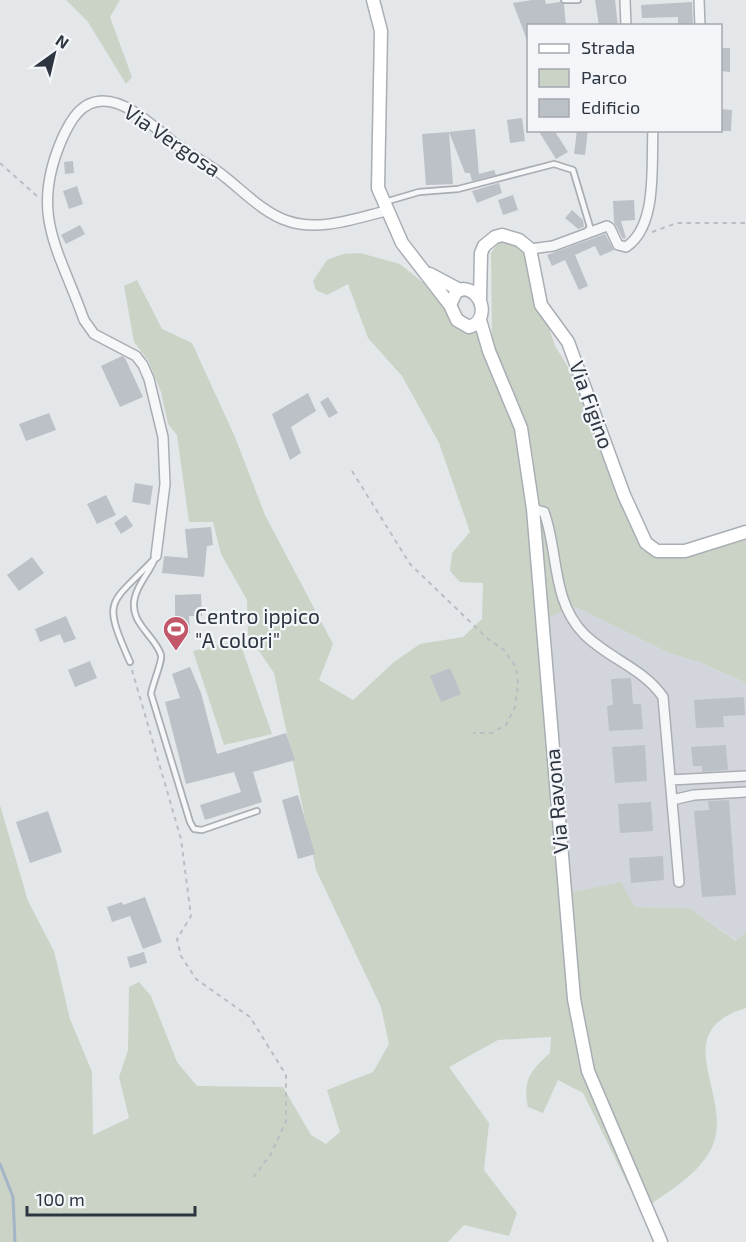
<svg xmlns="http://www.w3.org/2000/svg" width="746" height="1242" font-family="'Exo 2',sans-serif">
	<rect width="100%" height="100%" fill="#e4e7ea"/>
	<path fill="#d2d6dc" d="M576,607l93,46 33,10 44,20v249l-9,9 -48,-33 -54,-1 -62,-14 -27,-276z"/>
	<path fill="#cad3c6" d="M66,0h54l-10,17 22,60 -6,7 -38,-62z
		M499,242l17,4 9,8 30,92 15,24 73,181 40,7 63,-19v144l-44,-20 -33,-10 -93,-46 -30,11 27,274 48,-10 14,25 54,1 47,33 10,-9v76c-81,24 -11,89 -34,139 -13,28 -46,46 -71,64l-58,-118 -25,-13 -15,33 -15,-6c-6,-27 3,-37 22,-54l1,-16 -53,3 -49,27 40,56 -5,47 33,43 -8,23 -45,-11 -16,17h-448v-437l28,96 26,50 16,68 22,53 1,63 36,-17 -10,-41 9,-27 1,-63 10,-5 12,14 26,66 20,24 86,1 28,48 15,9 14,-12 -13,-42 46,-18 16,-28 -8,-37 -65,-137 -42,-197 -26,-38 -1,-35 -26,-46 -8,-32h-24l-12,-87 -9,-11 -7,-32 -13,-32 -14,-18 -10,-56 13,-6 25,49 30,14 43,94 30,78 68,129 -14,36 34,20 41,-38 26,-18 43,-7 19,-18 1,-36 -23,-1 -10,-11 2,-18 18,-21 -31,-89 -37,-67 -34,-38 -20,-54 -21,11 -11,-5 -3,-9 14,-21 16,-6 17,-1 40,11 92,74 -1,-85z
		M239,640l33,94 -48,11 -31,-94z"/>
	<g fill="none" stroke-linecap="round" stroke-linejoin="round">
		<path stroke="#a3b5c6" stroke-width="3" d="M0,1164l13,33 2,45"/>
	</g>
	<path fill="#bcc0c7" d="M532,0h13l1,4 14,-2 4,2 2,22h-38v17l-15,-40z
		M595,0h20l3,26h-19z
		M692,2l1,24h-15v-9l-36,1 -1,-13z
		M720,48h10v24l-10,-1z
		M720,109l12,1 -1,21h-11z
		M522,118l3,23 -15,2 -3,-23z
		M475,129l4,45 15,-4 2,5 -24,6 -2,-8h-5l-16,-41z
		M538,130h16l14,22 -12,7z
		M577,130h11l-3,25 -11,-1z
		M449,132l4,52 -27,1 -4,-51z
		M73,161l1,12 -9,1 -1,-12z
		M499,183l3,10 -25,10 -5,-12z
		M77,186l6,18 -14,5 -6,-18z
		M513,195l5,15 -15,5 -5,-15z
		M634,200l1,20 -14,1 5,17 -3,1 -9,-17 -1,-21z
		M572,210l11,10 1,7 -6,2 -13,-11z
		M80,225l5,9 -19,10 -5,-9z
		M605,234l9,16 -14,6 -5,-10 -20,9 13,31 -9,4 -14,-30 -13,6 -5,-11z
		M122,356l3,2 18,39 -23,10 -19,-41z
		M308,393l8,18 -25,16 10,26 -11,7 -18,-46z
		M328,397l10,16 -9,5 -9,-16z
		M49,413l7,17 -30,11 -7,-17z
		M135,483l18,3 -3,19 -18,-3z
		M106,495l10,20 -19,9 -10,-20z
		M126,515l7,11 -12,8 -7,-11z
		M211,527l2,18 -6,1 -3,31 -42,-4 2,-17 24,2 -3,-29z
		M32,557l12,16 -25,18 -12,-16z
		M201,594l1,22h-13l1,17 -15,1v-39z
		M66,616l10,23 -12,4 -4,-9 -20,8 -5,-13z
		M90,661l7,17 -22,9 -7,-17z
		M190,667l11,26 16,61 69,-21 9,27 -42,12 9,30 -57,18 -5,-15 41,-13 -7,-20 -48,12 -21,-82 15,-4 -8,-24z
		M450,668l11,26 -20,8 -11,-26z
		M631,678l2,26h8l2,25 -34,2 -2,-25 6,-1 -2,-26z
		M744,697l1,18 -22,1 1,11 -28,1 -2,-28z
		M645,745l2,36 -32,2 -3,-36z
		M726,745l2,25 -26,2v-6h-9l-2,-19z
		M298,795l17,59 -17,5 -16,-59z
		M729,800l7,95 -34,2 -8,-86 15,-1 -1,-9z
		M651,802l2,29 -33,2 -2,-29z
		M48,811l14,41 -32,11 -14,-41z
		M663,856l1,24 -33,3 -2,-25z
		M145,897l17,45 -19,7 -13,-33 -18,6 -5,-15 15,-5 1,3z
		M144,952l3,11 -17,5 -3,-11z"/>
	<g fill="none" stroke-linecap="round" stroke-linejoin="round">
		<g stroke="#a9aeb4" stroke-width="8">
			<path id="lane" d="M564,0h14
				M385,202l34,-10 39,-3 96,-25 19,6 17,57 -3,4
				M156,556c-5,15 -18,27 -21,41 -7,26 20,38 26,58 2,5 -9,30 -10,39l39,128 4,7 8,1 55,-19
				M130,662c-29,-66 -20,-56 25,-104"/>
		</g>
		<g stroke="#a9aeb4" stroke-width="12">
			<path id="street" d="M625,0l1,26
				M699,0l1,26
				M530,249l23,-3 54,-20 3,2 8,17 8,2c32,-21 25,-82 27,-117
				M533,509l11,3c15,41 7,88 40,122 25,25 59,34 79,63l16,185
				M156,556l9,-72 -2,-47 -14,-58 -6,-14 -7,-9 -42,-22 -10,-14c-25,-71 -55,-105 -22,-181 8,-18 19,-38 41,-38 28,0 55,31 77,46 15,11 31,18 45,30 19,15 40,37 63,44 31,11 68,-3 98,-10
				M670,780l76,-4
				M672,800l22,-5 52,-3"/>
		</g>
		<g stroke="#a9aeb4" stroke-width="15">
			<path id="secondary" d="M373,0l8,31 -3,157 24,55 48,62
				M430,274l30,16
				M463,289c20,1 27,32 6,38l-12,-7 -7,-15 6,-13z
				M480,299l1,-46 3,-7 11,-9 7,-2 17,5 11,9 11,56 27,37 56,153 22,48 11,8h28l61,-19
				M480,320l9,31 32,77 12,81 41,490 14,72 73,171"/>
		</g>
		<path stroke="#babdc2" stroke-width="2" stroke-dasharray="4.5 4.5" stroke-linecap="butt" d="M0,163l38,34
			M652,232l25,-9h69
			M352,471l58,93 78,75 16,11 12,17 2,17 -3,23 -9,18 -14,8h-19
			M132,670l49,169 10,77 -14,23 4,17 15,23 54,38 36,58v46l-15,33 -17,23"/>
		<use href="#lane" stroke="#f6f7f9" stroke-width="4.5"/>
		<use href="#street" stroke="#f6f7f9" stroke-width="9"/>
		<use href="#secondary" stroke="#fff" stroke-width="12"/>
	</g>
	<defs>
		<g id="stadium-pin" transform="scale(1.35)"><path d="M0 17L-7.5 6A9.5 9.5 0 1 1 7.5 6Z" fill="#c15769" stroke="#f3f5f8"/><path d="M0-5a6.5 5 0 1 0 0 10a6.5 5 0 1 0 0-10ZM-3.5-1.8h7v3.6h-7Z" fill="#fff"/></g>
	</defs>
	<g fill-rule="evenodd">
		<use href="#stadium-pin" x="176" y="629"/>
	</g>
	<g text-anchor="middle" stroke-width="4.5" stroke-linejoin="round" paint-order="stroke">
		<g font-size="21" fill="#2d3541" stroke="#f3f5f8">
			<text transform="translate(172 141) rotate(34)" y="7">Via Vergosa</text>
			<text transform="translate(591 405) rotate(70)" y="7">Via Figino</text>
			<text transform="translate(557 801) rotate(-95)" y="7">Via Ravona</text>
		</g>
		<g font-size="21" fill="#2d3541" stroke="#f3f5f8" text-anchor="start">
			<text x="195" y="624">Centro ippico<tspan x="195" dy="24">"A colori"</tspan></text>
		</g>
	</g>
	<rect x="527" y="24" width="195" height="108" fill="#f3f5f8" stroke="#a4a8af" stroke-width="1.5"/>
	<rect x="539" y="44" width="30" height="9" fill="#ffffff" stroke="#a4a8af" stroke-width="1.5"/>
	<text x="581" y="54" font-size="18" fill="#2d3541">Strada</text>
	<rect x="539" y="69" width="30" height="18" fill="#cad3c6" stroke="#a4a8af" stroke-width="1.5"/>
	<text x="581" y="84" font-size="18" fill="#2d3541">Parco</text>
	<rect x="539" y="99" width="30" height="18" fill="#bcc0c7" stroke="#a4a8af" stroke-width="1.5"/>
	<text x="581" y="114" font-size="18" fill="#2d3541">Edificio</text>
	<g transform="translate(54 54) rotate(34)" stroke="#f3f5f8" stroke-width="4.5" paint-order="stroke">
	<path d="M0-4.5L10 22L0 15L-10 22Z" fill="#2d3541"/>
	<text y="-9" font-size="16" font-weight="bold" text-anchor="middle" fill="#2d3541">N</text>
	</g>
	<path d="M27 1206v9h168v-9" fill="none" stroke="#2d3541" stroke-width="3"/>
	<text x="36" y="1206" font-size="18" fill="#2d3541" stroke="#f3f5f8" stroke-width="4.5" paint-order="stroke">100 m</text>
</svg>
